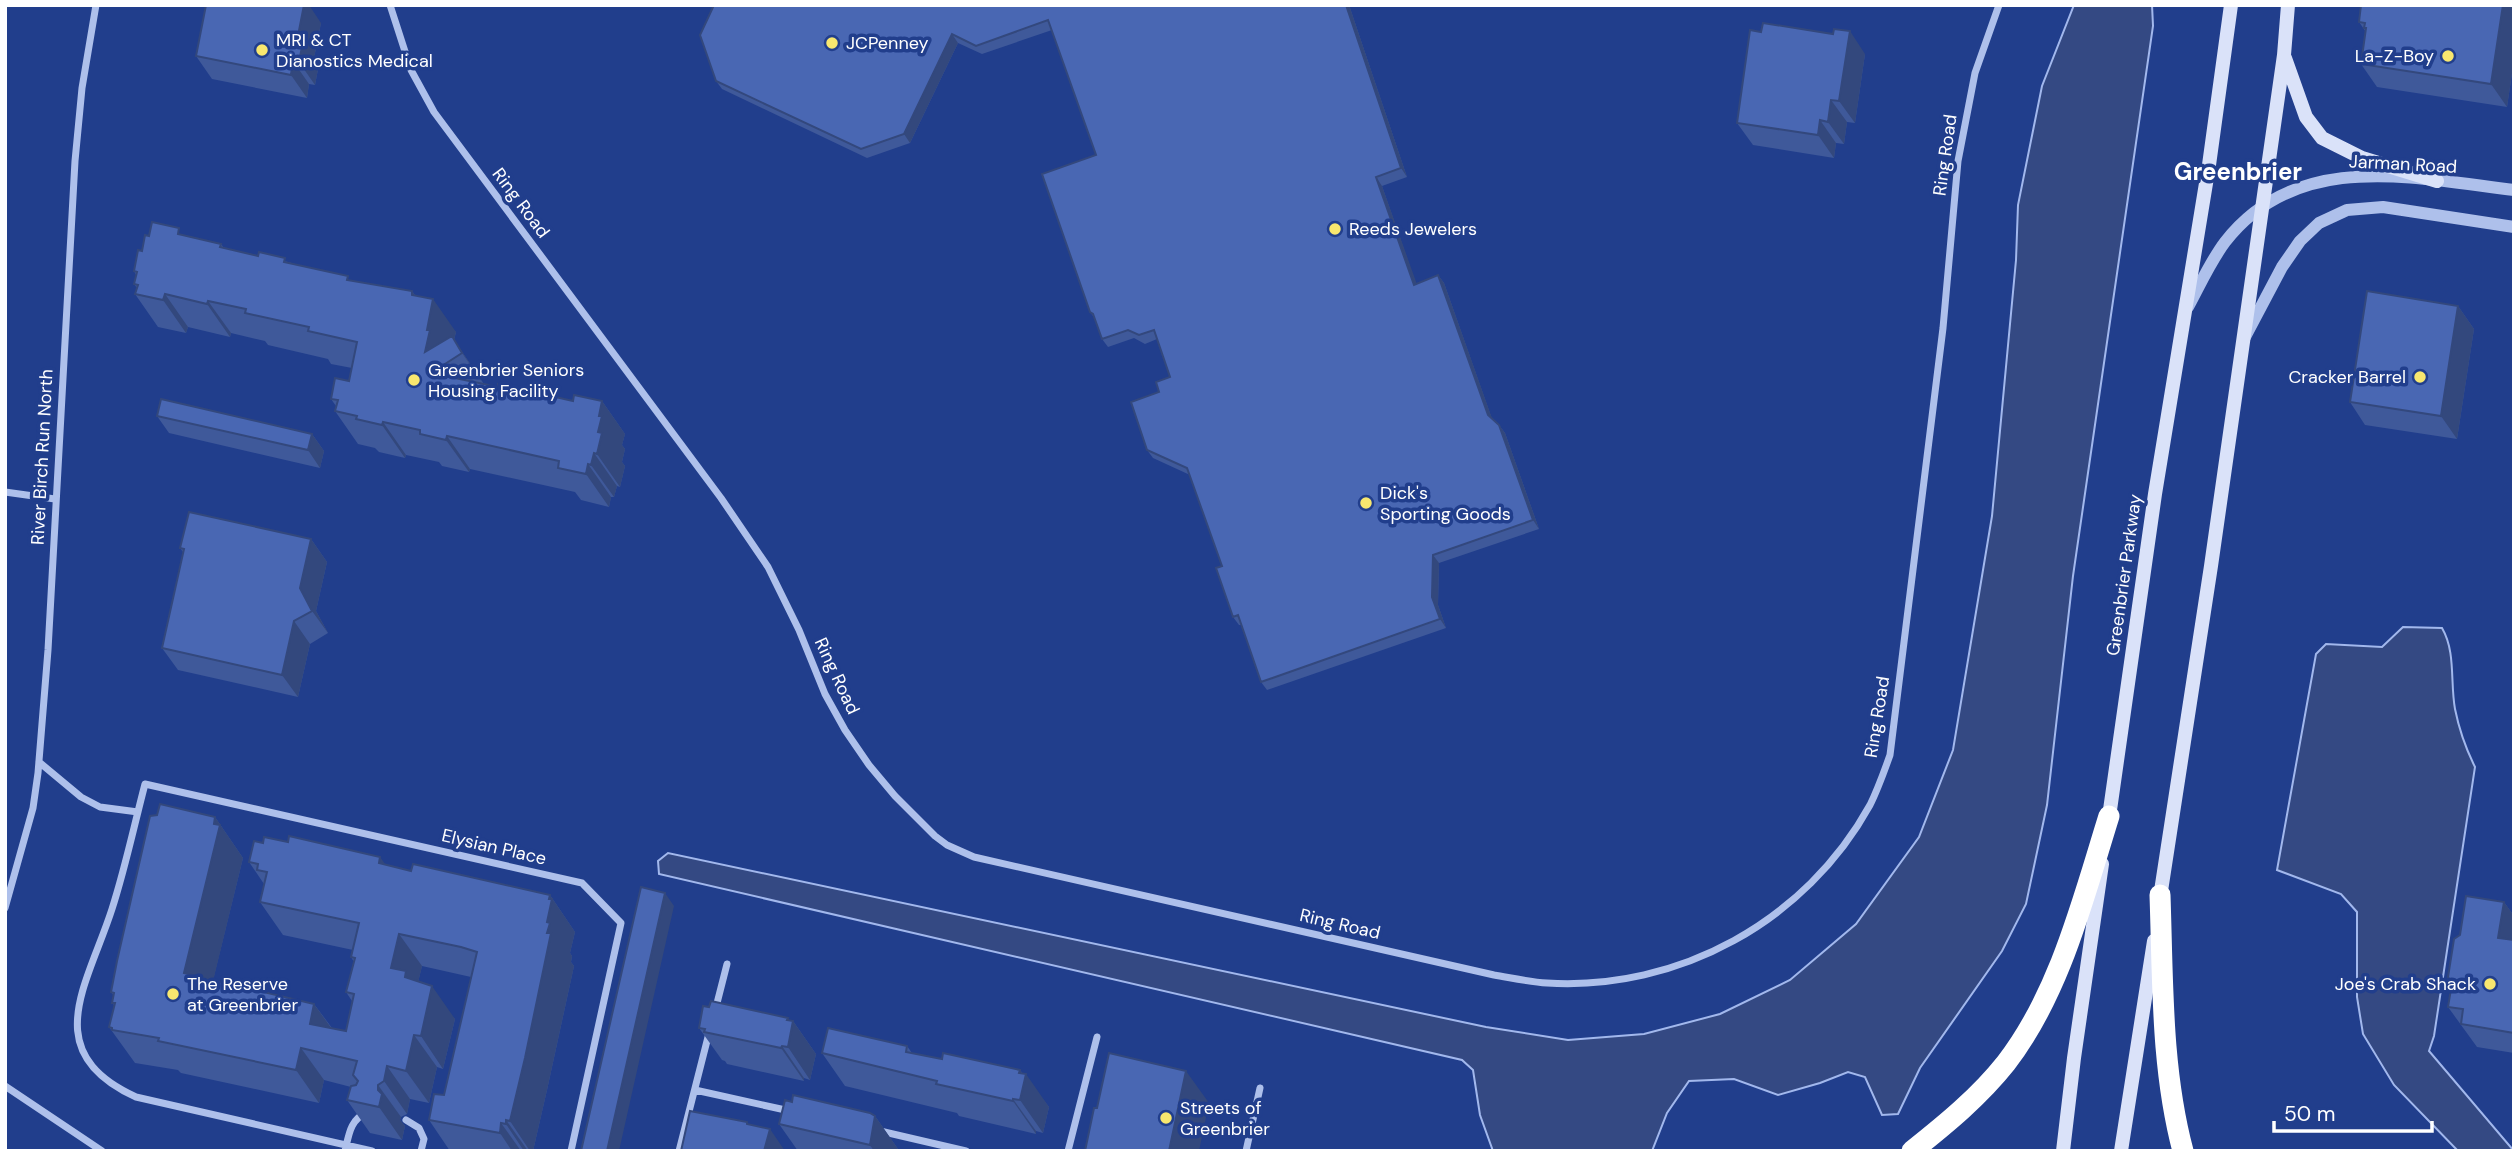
<svg xmlns="http://www.w3.org/2000/svg" width="2519" height="1156" font-family="'DM Sans',sans-serif">
	<rect width="100%" height="100%" fill="#213e8c"/>
	<path fill="#344983" stroke="#a2b8ed" stroke-width="2" d="M2074,5h78l1,21 -80,550 -26,229 -21,99 -24,47 -82,117 -22,46 -16,1 -17,-38 -17,-5 -28,11 -42,12 -44,-16 -45,2 -22,32 -15,38h-159l-13,-36 -7,-45 -11,-10 -803,-186 -1,-13 10,-8 818,174 82,13 76,-6 76,-20 70,-34 66,-56 63,-87 34,-87 39,-234 24,-256 2,-55 24,-119z
		M2403,627l39,1c14,24 8,54 13,81 4,20 11,40 20,58l-41,269 -5,15 85,100h-56l-64,-66 -31,-51 -6,-37v-85l-16,-18 -64,-24 39,-216 10,-10 56,3z"/>
	<g fill="none" stroke-linecap="round" stroke-linejoin="round">
		<path stroke="#aec0eb" stroke-width="7" d="M390,5l21,65 23,42 287,386 47,69 31,63 26,64 20,36 24,35 26,31 40,40 12,9 27,12 520,118c18,3 36,7 53,8 132,8 259,-62 323,-178 8,-16 14,-33 20,-50l53,-427 15,-167 17,-88 24,-68
			M5,492l50,7
			M39,762l42,35 19,10 38,5
			M5,908l28,-100 5,-35 10,-123 27,-489 7,-73 14,-83
			M715,1011l12,-47
			M5,1086l97,65
			M695,1090l95,21
			M406,1120l13,8 5,11 -3,12
			M880,1131l86,20
			M345,1151c4,-17 5,-31 22,-39
			M372,1151l-236,-54c-99,-45 -48,-113 -24,-188 13,-40 22,-83 33,-125l437,99 39,40 -50,228
			M679,1151l30,-118
			M1068,1151l29,-114
			M1246,1151l14,-63"/>
		<path stroke="#aec0eb" stroke-width="12" d="M2188,307c12,-22 22,-45 37,-65 72,-93 189,-64 289,-52
			M2245,337l37,-70 18,-26 19,-18 28,-13 36,-3 131,20"/>
		<path stroke="#dae2f9" stroke-width="14" d="M2285,58l21,59 16,21 40,20 75,23
			M2108,824l47,-330 54,-329 22,-160
			M2159,904l52,-338 73,-511 4,-50
			M2063,1151l11,-93 28,-194
			M2121,1151l33,-210"/>
		<path stroke="#fff" stroke-width="21" d="M2160,895c3,86 1,173 23,256
			M1912,1151c34,-27 67,-54 94,-88 54,-70 77,-164 103,-247"/>
	</g>
	<path fill="#3f599a" d="M714,5h635l58,172 -25,9 34,98 22,-9 6,8 48,136 7,6 6,8 34,96 -100,34 -1,42 8,23 -179,62 -6,-8 -20,-57h-2l-6,-8 -11,-51 -32,-91 -37,-17 -6,-8 12,-58 11,-15 -13,-38 -12,5 -11,-6 -26,9 -6,-8 -6,-19 -6,-8 6,-157 -44,-125 -70,24 -24,-11 -48,100 -43,15 -145,-69 -6,-8z
		M2514,5v55l-7,47 -130,-20 -16,-23 5,-32 -7,-10z
		M321,23l-7,35 5,6 -4,21 -6,-1 -2,14 -95,-19 -16,-23z
		M1865,54l-10,69 -8,-1 -3,22 -8,-1 -2,15 -81,-13 -16,-22z
		M184,235l37,9 3,4 64,14 63,19 61,10 3,4 41,37 -2,8 30,44 89,17h29l23,33 -3,11 3,4 -3,13 3,4 -5,21 -3,-1 -3,11h-3l-2,10 -28,-7 -6,-8 -105,-23 -1,3 -27,-6 -3,-4 -33,-7 -1,3 -26,-6 -4,-4 -17,-4 -23,-33 1,-5 -5,-7 18,-18 3,-13 -21,-4 -3,-5 -60,-14 -3,-4 -34,-8 -1,4 -42,-10 -2,6 -28,-6 -23,-33 2,-6 -3,-4 2,-9 -2,-4 15,-35z
		M2458,306l16,23 -17,110 -92,-14 -15,-23z
		M157,416l155,18 12,17 -4,17 -151,-35z
		M311,539l16,23 -11,49 12,22 -18,11 -12,53 -120,-27 -16,-22 21,-96 -3,-4z
		M215,817l28,41 -30,122 101,24 18,24 14,3 6,-30 -6,-9 8,-30 -3,-5 2,-7 -70,-15 -23,-33 4,-18 -15,-22 137,3 25,6 139,24 25,37 -5,21 2,3 -1,6 3,4 -27,124 -14,61h-83l-21,-31 15,-25 27,-118 -49,-11 -4,16 37,37 -12,50 -6,-2 -8,36 -19,-4 -3,15 -6,3 -1,3 5,6 -3,14 -32,-7 -23,-33 4,-13 -27,-7 -5,23 -138,-30 -3,-3 -43,-7 -26,-36 5,-22 -2,-2 2,-7 -3,-4z
		M2504,902l10,14v137l-37,-6 -29,-40 12,-72z
		M790,1020l3,1 23,33 -6,26 -6,-2v3l-77,-17 -2,-3 -3,-1 -23,-32z
		M907,1046l5,7 30,6 78,11 29,37 -6,26 -7,-2v3l-77,-18 -2,-3 -112,-27 -23,-33z
		M792,1102l83,14 23,33v2h-100l-19,-27z"/>
	<path fill="#33487d" d="M296,5h13l12,18 -7,35 5,6 -4,21 -16,-23z
		M1346,5h3l58,172 -6,-9z
		M2503,5h11v55l-7,47 -16,-23z
		M1850,31l15,23 -10,69 -16,-22z
		M952,34l6,9 -48,100 -6,-9z
		M293,61l16,23 -2,14 -16,-23z
		M1831,100l16,22 -3,22 -16,-22z
		M1820,120l16,23 -2,15 -16,-23z
		M1376,177l6,9 38,107 -6,-8z
		M1438,275l6,8 50,141 -6,-9z
		M412,291l18,25 3,-17 23,33 -2,8 31,46 -23,-33 -13,9 -24,-10 2,-22 -15,-35z
		M165,294l23,33 -2,6 -23,-33z
		M208,301l23,32 -1,4 -23,-33z
		M2458,306l16,23 -17,110 -16,-23z
		M602,401l23,33 -3,11 3,4 -3,13 3,4 -5,21 -23,-33 2,-38z
		M383,422l23,33 -1,3 -23,-33z
		M1499,425l6,8 34,96 -6,-9z
		M312,434l12,17 -4,17 -12,-18z
		M447,436l23,33 -1,3 -23,-32z
		M594,453l23,33 -3,11 -23,-32z
		M588,464l23,33 -2,10 -23,-33z
		M311,539l16,23 -11,49 12,22 -16,-22 -12,-23z
		M1433,555l6,8 -1,42 8,23 -6,-9 -8,-22z
		M294,621l16,23 -12,53 -16,-22z
		M215,817l28,41 -36,148 -23,-33z
		M380,857l23,32 -24,-26z
		M665,893l9,13 -55,245h-12z
		M550,895l25,37 -5,21 2,3 -1,6 3,4 -27,124 -14,61h-3l-20,-30 37,-188v-11z
		M2504,902l10,14v44l-16,-22z
		M399,934l23,32 -5,21 15,-1 23,33 -12,50 -22,-33 -30,-68z
		M314,1004l23,32 -4,20 -23,-32z
		M788,1018l5,7v-4l23,33 -6,26 -22,-33z
		M414,1035l23,32 -8,36 -23,-32z
		M782,1046l22,32v3l-23,-33z
		M301,1048l23,32 -5,23 -23,-33z
		M387,1066l23,33 -3,15 -23,-33z
		M1020,1070l5,8 1,-4 23,33 -6,26 -23,-33z
		M1186,1071l23,32 -10,48h-30z
		M378,1085l23,32 -1,3 5,6 -3,14 -23,-33z
		M1013,1099l23,32v3l-23,-33z
		M875,1116l23,33v2h-24l-4,-6z
		M506,1120l22,31h-4l-18,-27z
		M747,1122l18,25 5,-18 15,22h-21l-17,-27z
		M501,1123l20,28h-9l-12,-18z"/>
	<path fill="#4967b3" stroke="#33487d" stroke-width="2" d="M206,5h98l-7,36 6,1 -4,20 -6,-1 -2,14 -95,-19z
		M714,5h632l55,163 -25,9 38,108 24,-10 50,140 11,10 34,95 -100,35 -1,42 8,22 -179,63 -23,-67 -5,2 -17,-49 6,-2 -35,-98 -40,-18 -16,-48 28,-10 -3,-10 14,-5 -16,-47 -15,5 -11,-5 -26,9 -9,-25 -3,-2 -48,-138 54,-19 -48,-135 -72,26 -24,-12 -48,100 -43,15 -145,-68 -16,-46z
		M2361,5h142l-12,79 -130,-20 5,-36h-2l1,-5 -6,-1z
		M1763,23l70,11 1,-5 16,2 -11,70 -8,-1 -3,22 -8,-2 -2,15 -81,-12 13,-93 11,2z
		M152,222l27,6 -1,6 43,10 -1,3 38,9 1,-4 26,6 -1,4 64,14 -1,4 65,11v4l21,4 -6,31h3l-5,22 27,-16 10,17 -31,20 67,14v-3l75,17 1,-6 28,6 -3,15h3l-4,16 4,1 -5,21 -3,-1 -3,12 -3,-1 -2,10 -28,-6 1,-7 -112,-25 -1,4 -26,-6v-4l-37,-8 -1,3 -26,-6 1,-3 -22,-5 3,-11 -7,-1 4,-21 14,3 8,-39 -49,-11 1,-4 -64,-14 1,-4 -38,-8 -1,3 -42,-10 -2,6 -28,-6 3,-9 -4,-1 3,-12 -3,-1 4,-21 4,1 3,-16 4,1z
		M2367,291l91,15 -17,110 -91,-14z
		M161,399l151,35 -4,16 -151,-34z
		M189,512l122,27 -11,49 12,23 -18,10 -12,54 -120,-27 22,-99 -4,-1z
		M160,804l55,13 -1,7 6,1 -36,148 130,31 -4,20 36,7 8,-37 -8,-2 9,-34 -4,-1 8,-34 -99,-21 7,-30 -10,-2 1,-6 -9,-2 5,-21 9,2 1,-6 24,5 1,-6 91,21 -1,6 32,8 2,-7 137,31 -1,4h3l-5,23 3,1 -3,10h4l-26,125 -15,63 -4,-1v4l-5,-1 -1,10 -71,-13 5,-26 10,1 33,-143 -16,-5 -62,-13 -8,34 15,3 -1,6 27,9 -11,50 -7,-1 -8,36 -19,-5 -3,15 -6,4v5l4,4 -3,13 -32,-7 4,-14 5,-1 2,-4 -5,-6 4,-14 -56,-13 -5,22 -138,-29 1,-3 -47,-8v-2l-3,-1 6,-24h-3l2,-10 -3,-1 6,-31 33,-145 7,-1z
		M641,887l24,6 -58,258h-26z
		M2466,896l38,6 -6,36 16,2v93l-53,-9 2,-15 -15,-2 4,-24 -4,-6 6,-38 6,-4z
		M711,1001l77,17 -1,2 6,1 -5,26 -6,-1 -1,2 -77,-16 1,-3 -6,-1 4,-22 6,1z
		M828,1028l79,18 -1,6 36,7 1,-6 77,17 -1,3 7,1 -6,26 -7,-1v2l-77,-17 1,-3 -115,-28z
		M1109,1053l77,18 -17,80h-84l9,-43h3z
		M793,1095l77,18 5,3 -5,29 -91,-21 6,-24 7,2z
		M690,1111l57,11v2l23,5 -6,22h-83z"/>
	<g fill="#f8e76f" stroke="#213e8c" stroke-width="2.5">
		<circle cx="832" cy="43" r="7"/>
		<circle cx="262" cy="50" r="7"/>
		<circle cx="2448" cy="56" r="7"/>
		<circle cx="1335" cy="229" r="7"/>
		<circle cx="2420" cy="377" r="7"/>
		<circle cx="414" cy="380" r="7"/>
		<circle cx="1366" cy="503" r="7"/>
		<circle cx="2490" cy="984" r="7"/>
		<circle cx="173" cy="994" r="7"/>
		<circle cx="1166" cy="1118" r="7"/>
	</g>
	<g text-anchor="middle" stroke-width="7" stroke-linejoin="round" paint-order="stroke">
		<g font-size="18" fill="#fff" stroke="#213e8c" text-anchor="start">
			<text x="276" y="46">MRI &amp; CT<tspan x="276" dy="21">Dianostics Medical</tspan></text>
			<text x="846" y="49">JCPenney</text>
			<text x="2434" y="62" text-anchor="end">La-Z-Boy</text>
			<text x="1349" y="235">Reeds Jewelers</text>
			<text x="428" y="376">Greenbrier Seniors<tspan x="428" dy="21">Housing Facility</tspan></text>
			<text x="2406" y="383" text-anchor="end">Cracker Barrel</text>
			<text x="1380" y="499">Dick's<tspan x="1380" dy="21">Sporting Goods</tspan></text>
			<text x="187" y="990">The Reserve<tspan x="187" dy="21">at Greenbrier</tspan></text>
			<text x="2476" y="990" text-anchor="end">Joe's Crab Shack</text>
			<text x="1180" y="1114">Streets of<tspan x="1180" dy="21">Greenbrier</tspan></text>
		</g>
		<g font-size="18" fill="#fff" stroke="#213e8c">
			<text transform="translate(1945 155) rotate(-82)" y="6">Ring Road</text>
			<text transform="translate(2403 164) rotate(3)" y="6">Jarman Road</text>
			<text transform="translate(521 203) rotate(53)" y="6">Ring Road</text>
			<text transform="translate(42 457) rotate(-87)" y="6">River Birch Run North</text>
			<text transform="translate(2124 575) rotate(-82)" y="6">Greenbrier Parkway</text>
			<text transform="translate(837 676) rotate(65)" y="6">Ring Road</text>
			<text transform="translate(1877 717) rotate(-81)" y="6">Ring Road</text>
			<text transform="translate(494 847) rotate(13)" y="6">Elysian Place</text>
			<text transform="translate(1340 924) rotate(13)" y="6">Ring Road</text>
		</g>
		<g font-size="24" font-weight="bold" fill="#fff" stroke="#213e8c">
			<text x="2238" y="180">Greenbrier</text>
		</g>
	</g>
	<rect width="2519" height="1156" fill="none" stroke="#ffffff" stroke-width="14"/>
	<path d="M2274 1121v10h158v-10" fill="none" stroke="#ffffff" stroke-width="3.5"/>
	<text x="2284" y="1121" font-size="21" fill="#ffffff" stroke="#213e8c" stroke-width="5" paint-order="stroke">50 m</text>
</svg>
